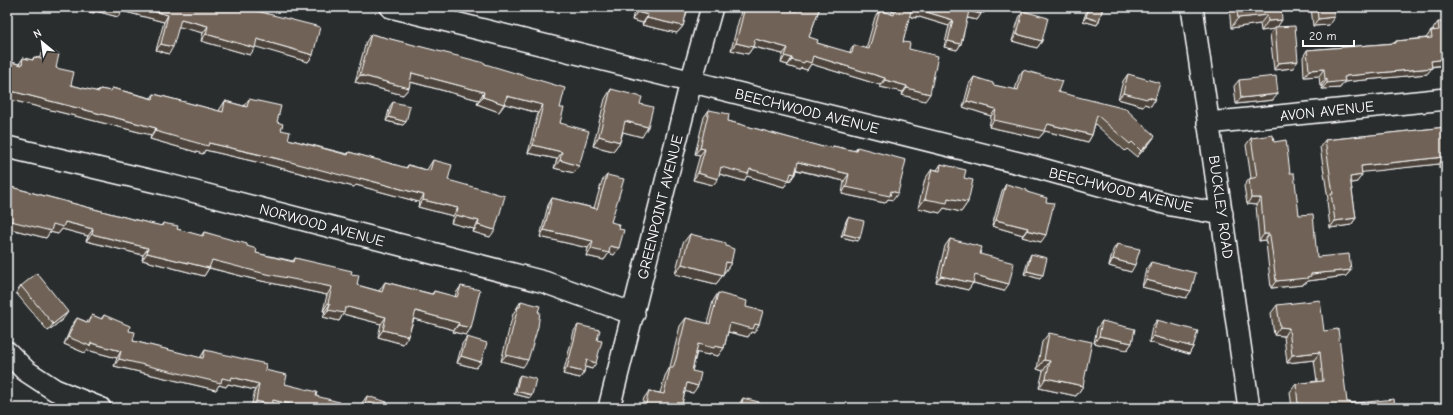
<svg xmlns="http://www.w3.org/2000/svg" width="1453" height="415" font-family="'Comic Neue',sans-serif">
	<rect width="100%" height="100%" fill="#2a2d2e"/>
	<filter id="ink" filterUnits="userSpaceOnUse"><feTurbulence type="fractalNoise" baseFrequency=".025" numOctaves="2"/><feDisplacementMap in="SourceGraphic" scale="8" xChannelSelector="R" yChannelSelector="G"/><feConvolveMatrix kernelMatrix="1 2 1 2 8 2 1 2 1" color-interpolation-filters="sRGB"/></filter>
	<g filter="url(#ink)">
		<g fill="none" stroke-linecap="round" stroke-linejoin="round">
			<g stroke="#fff" stroke-width="24">
				<path id="minor" d="M391,7l644,160 136,38 51,9
					M1192,7l57,401
					M1208,123l238,-24
					M7,147l158,37 379,98 90,32
					M7,352l19,19 29,19 45,18
					M609,408l82,-326 21,-75"/>
			</g>
			<use href="#minor" stroke="#2a2d2e" stroke-width="21"/>
		</g>
		<path fill="#60544a" stroke="#fff" d="M71,7h170l72,48 -5,7 -53,-16 -5,9 -49,-14 2,-8 -24,-7 -10,28 -13,-4 8,-28 -42,-11 -4,6 -22,-6 -2,2z
			M619,7h69l-5,19 -6,7 -35,-8 1,-2 -11,-3 2,-9z
			M744,7h12l15,4 2,-4h8l13,3 1,-3h25l-11,30 8,6 32,10 5,-8 12,4 9,-32 5,-7 11,4 5,-7 6,2 1,-2h85l-4,6 -2,-1 -5,8 -10,-2 -6,26 -4,6 -13,-3 5,-21 -33,-10v2l-7,-2 -6,26 6,7 16,52 -23,-6 1,-3 -23,-5v-2l-69,-21 -4,6 -6,-2 -1,2 -13,-4 1,-1 -7,-2 2,-9 -30,-7 -5,7 -17,-4 10,-39z
			M1088,7h15l-4,14 -2,4 -14,-4z
			M1229,7h52l-4,20 16,41 -19,2 -4,-36 4,-5 -13,2 -1,-7 -29,4z
			M1311,7h22l-4,18 -16,1z
			M1023,11l19,30 -5,7 -25,-7 7,-23z
			M1438,22l8,43 -14,2 -5,7 -83,8 -4,6 -18,1v-3h-2l-1,-10 -15,1 -1,-20 4,-7 87,-7 2,-2 30,-3 5,-7h3l-1,-2z
			M371,34l114,30 75,44v15l14,50 -20,-5 3,-9 -29,-6 10,-40 -33,-9 -6,8 -22,-8 2,-4 -69,-18 -1,6 -6,7 -48,-13 11,-40z
			M44,50l12,18 15,17 27,7 2,-3 10,2 2,-3 39,10 3,-4 65,17 1,-2 5,-8 19,5 5,-7 28,23 4,8 7,9 59,15 2,-2 57,16 2,-3 19,5 1,-2 5,-8 15,20 42,57 -17,-5 1,-3 -23,-6 2,-7 -35,-9 1,-5 -63,-17 -2,2 -89,-23 -60,-14 -2,4 -53,-15 1,-4 -144,-36v-38l12,3 4,-6 9,2 2,-3 5,1z
			M1023,70l35,22 92,51 -13,14 -10,-8 -2,2 -30,-27 -3,11 -4,7 -43,-11 -6,7 -50,-11 2,-11 -28,-9 6,-23 5,-7 19,8 22,5 4,-14z
			M1128,74l23,32 -7,-2 -1,2 -25,-7 5,-18z
			M1239,80l34,20 -37,4 -2,-18z
			M611,89l29,15 2,33 -19,-5 -3,10 -7,9 -20,-5 12,-47z
			M393,102l13,20 -3,3 -17,-4 4,-15z
			M709,110l19,11 94,26 2,-1 8,2 1,-2 21,5 3,-4 36,53 -5,-1 -3,4 -43,-9 2,-13 -48,-11 -1,4 -5,7 -1,-1 -5,7 -37,-11 -3,5 -25,-7 -6,11 -20,-5 7,-25 -5,-1 9,-37z
			M1446,127v41h-7v-4l-78,8 -4,10 -6,1 5,35 -5,7 -21,3 -3,-27 1,-2 -8,-52 5,-7z
			M1251,138l23,4 16,31 9,42 18,42 34,13 -5,6 -38,5 -2,2h-2l-1,2 -32,3 -5,-45 -1,-3 -6,1 -3,-36 -9,-1 -3,-18 5,-7 2,-1 -5,-33z
			M941,164l23,14 4,24 -7,10 -17,-4 -4,5 -22,-5 7,-29 7,-10 5,1z
			M607,175l7,80 -5,-2 -5,7 -18,-4 2,-8 -48,-11 8,-32 4,-7 42,10 8,-27z
			M1006,184l21,8 19,10 -5,40 -19,-5 1,-2 -31,-9 10,-35z
			M7,186l125,33 29,7 2,-3 14,6 24,7 3,-4 43,14 9,7 37,8 2,-3 56,16 6,11 22,6 6,-9 47,12 2,-3 21,6 1,-4 5,-7 10,42 -5,7 -13,-3 1,-2 -40,-11 -6,17 -5,8 -25,-7 3,-13 -38,-10 -4,7 -16,-4 2,-6h-2l4,-16 -70,-15 -48,-12 -5,8 -62,-16 1,-5 -57,-14 2,-5 -26,-7 -4,5 -8,-2 -4,6 -39,-10z
			M848,217l10,24 -17,-4 5,-16z
			M690,234l36,12 5,17 -7,10 -1,-1v3l-7,9 -41,-10 8,-31z
			M950,239l30,15 24,37 -31,-8 -5,7 -32,-8 9,-36z
			M1117,244l14,28 -22,-6 4,-16z
			M1031,254l9,25 -16,-5 5,-16z
			M1151,262l35,36 -44,-11 4,-18z
			M21,286l42,33 -15,12 -32,-38z
			M718,293l28,14 8,26 -3,-1 -3,5 -20,-5 -4,16 -6,8 -8,-2 -1,1 -12,-3 -5,19 1,22 -8,-2 -4,17h-40l3,-10 5,-7 11,2 5,-17 5,-9 10,-41 6,-8 21,6 6,-23z
			M521,301l2,66 -22,-6 12,-47z
			M1277,305l47,26 23,71 3,1 45,5h-103l-2,-16 6,-8 21,-3 -3,-21 -27,3 -3,-27 -10,-1 -3,-22z
			M92,315l9,4 3,-4 25,16 4,10 67,17 5,-8 60,20 20,14 31,12 22,12h-64l-3,-1 -1,1h-19l4,-18 -27,-6 -2,3 -7,-2 -3,5 -102,-24 3,-8 -30,-8 -2,3 -21,-9 8,-19 5,-7 10,4z
			M1157,320l36,27 -4,7 -40,-12 3,-15z
			M1102,321l30,22 -5,7 -33,-7 3,-15z
			M578,325l19,15 -5,29 -7,-2 -1,5 -4,6 -17,-4 11,-43z
			M1049,333l34,53 -7,10 -37,-8 4,-17 -6,-2 5,-27z
			M467,337l14,25 -5,6 -19,-5 5,-19z
			M520,375l10,23 -16,-4 4,-16z
			M367,396l18,12h-24l1,-5z
			M743,398l15,10h-19l2,-7z"/>
		<path fill="#4e453c" stroke="#fff" d="M71,7h66l31,8 -4,7 -42,-11 -4,6 -22,-6 -2,2z
			M619,7h18l-3,4z
			M982,7h6l-4,6 -5,-2z
			M905,8l15,2 33,10 -4,6 -33,-10v2l-15,-4z
			M969,11l12,3 -4,6 -13,-3z
			M637,12l11,3 -5,8 -11,-3z
			M1267,15l-7,9 -29,4 7,-10z
			M1086,17l13,4 -2,4 -14,-4z
			M1334,17l-5,8 -16,1 5,-7z
			M647,18l36,8 -6,7 -35,-8z
			M181,19l27,7 -5,7 -27,-7z
			M1282,20l-6,9 -1,-2 -1,2 -13,2 7,-10z
			M206,34l49,14 -5,7 -49,-14z
			M1017,34l25,7 -5,7 -25,-7z
			M257,39l56,16 -5,7 -55,-16z
			M755,39l33,9 -5,6 -33,-8z
			M948,41l13,3 -4,6 -13,-3z
			M736,43l17,4 -5,7 -17,-4z
			M161,44l12,3 -4,7 -13,-4z
			M785,56l7,2 -4,7 -7,-2z
			M813,56l72,22 -5,7 -69,-21 -4,6 -6,-2 -1,2 -13,-4 5,-6 13,1z
			M1446,59v6l-20,2 5,-6z
			M1298,61l-5,7 -19,2 4,-7z
			M1432,68l-5,6 -83,8 -4,6 -18,1 5,-6 19,-7z
			M1324,69l-5,7 -15,1 5,-7z
			M412,73l72,19 -5,8 -72,-19z
			M360,75l49,13 -6,7 -48,-13z
			M1325,79h2l-5,7h-2z
			M885,80l22,6 -4,6 -23,-5z
			M907,88l23,6 -5,7 -23,-6z
			M7,90l149,38 -5,7 -144,-36z
			M1123,93l25,4 7,2 -4,7 -7,-2 -1,2 -25,-7z
			M1278,94l-5,6 -37,4 5,-6z
			M507,96l36,9 -5,8 -36,-10z
			M483,97l21,7 -5,8 -22,-8z
			M967,101l29,8 -5,7 -28,-9z
			M389,117l17,5 -3,3 -17,-4z
			M994,120l54,4 44,11 -4,7 -43,-11 -6,7 -50,-11z
			M625,121l23,6 -6,10 -23,-6z
			M155,131l54,12 151,35 64,17 -5,7 -63,-17 -2,2 -89,-23 -60,-14 -2,4 -53,-15z
			M599,136l21,6 -7,9 -20,-5z
			M1155,136l-5,7 -13,14 4,-6z
			M533,145l29,7 -5,7 -29,-6z
			M700,148l5,1 -5,6 -5,-1z
			M1444,157l-5,7 -83,9 5,-7z
			M560,160l19,6 -5,7 -20,-5z
			M1444,161h2v7h-7z
			M798,162l51,12 -5,7 -50,-12z
			M721,167l70,6 4,1 -5,7 -1,-1 -5,7 -37,-11 -3,5 -28,-8z
			M698,173l20,6 -5,6 -20,-5z
			M1362,175l-5,7 -11,2 4,-7z
			M846,187l45,4 7,2 -5,7 -5,-1 -3,4 -43,-9z
			M948,198l20,4 -7,10 -17,-4 -4,5 -22,-5 7,-9z
			M1251,198h10l-5,7 -9,-1z
			M423,200l35,8 -5,8 -35,-9z
			M456,215l23,6 -5,8 -23,-6z
			M1356,218l-5,7 -21,3 5,-7z
			M7,220l46,4 12,-2 28,7 -5,7 -26,-7 -4,5 -8,-2 -4,6 -39,-10z
			M996,220l32,8 -5,7 -31,-9z
			M478,225l17,5 -5,7 -17,-5z
			M544,230l49,11 -5,7 -48,-11z
			M1027,230l19,5 -5,7 -19,-5z
			M92,234l56,14 -5,7 -57,-14z
			M844,234l16,4 -2,3 -17,-4z
			M1264,234h5l-4,6 -6,1z
			M610,246l9,2 -5,7 -5,-2 -5,7 -18,-4 5,-7z
			M147,253l62,15 -5,8 -62,-16z
			M1113,259l22,6 -4,7 -22,-6z
			M212,260l120,27 -5,8 -70,-15 -51,-13z
			M726,262l5,1 -7,10 -5,-2z
			M682,264l41,11 -7,9 -41,-10z
			M1351,270l-5,6 -38,5 -2,2h-2l-1,2 -32,3 5,-7 31,-4 4,-3z
			M1027,271l16,4 -3,4 -16,-5z
			M975,275l34,9 -5,7 -34,-9z
			M941,276l32,7 -5,7 -32,-8z
			M1146,280l45,11 -5,7 -44,-11z
			M328,303l2,1 -5,7h-2z
			M348,307l38,10 -5,7 -38,-10 -4,7 -16,-4 5,-7 17,-2z
			M416,311l43,12 -5,7 -43,-12z
			M68,312l-5,7 -15,12 5,-7z
			M730,323l25,1 4,1 -5,8 -3,-1 -3,5 -23,-6z
			M458,325l13,3 -5,7 -13,-3z
			M1280,327l9,1 -5,8 -10,-1z
			M383,330l25,6 -5,8 -25,-7z
			M1099,336l33,7 -5,7 -33,-7z
			M1153,336l40,11 -4,7 -40,-12z
			M68,337l53,14 -4,7 -30,-8 -2,3 -21,-9z
			M698,344l17,2 9,2 -6,8 -8,-2 -1,1 -16,-3z
			M1320,352l-6,8 -27,3 5,-8z
			M506,355l22,5 -5,7 -22,-6z
			M461,356l20,6 -5,6 -19,-5z
			M119,359l103,19 10,-1 27,7 -4,6 -27,-6 -2,3 -7,-2 -3,5 -102,-24z
			M587,360l9,3 -4,6 -9,-3z
			M1044,360l6,1 -7,10 -6,-2z
			M567,368l17,4 -4,6 -17,-4z
			M1046,378l37,8 -7,10 -37,-8z
			M687,383l11,3 -5,7 -11,-2z
			M516,391l16,4 -2,3 -16,-4z
			M273,400l33,8h-32l-3,-1 -1,1h-19l5,-7z
			M1298,404h7l-3,4h-7z"/>
		<path fill="#706256" stroke="#fff" d="M110,7h13v3z
			M137,7h104l79,20 -7,28 -56,-16 -2,9 -49,-14 2,-8 -27,-7 -8,28 -12,-3 7,-29z
			M638,7h50l-5,19 -36,-8 1,-3 -11,-3z
			M745,7h11l17,4 1,-4h7l15,4 2,-4h22l-11,30 9,3 -1,3 35,10 2,-8 15,4 11,-39 14,5 2,-8 15,4 -8,31 7,1 -1,6 29,7 -8,38 -23,-6v-2l-22,-6v-2l-72,-22 -2,7 -6,-2 -1,2 -12,-3v-2l-7,-2 3,-8 -33,-9 -2,8 -17,-4z
			M905,7h78l-2,7 -12,-3 -8,33 -13,-3 5,-21 -33,-10v2l-15,-4z
			M1089,7h14l-4,14 -13,-4z
			M1236,7h45l1,13 -14,1 -1,-6 -29,3z
			M1317,7h16l1,10 -16,2z
			M1023,11l25,7 -6,23 -25,-7z
			M1438,22h8v37l-15,2 1,7 -86,8v1h-2l1,4 -18,2v-4h-2l-1,-10 -15,1 -2,-20 89,-7v-2l36,-3 -1,-7 8,-1z
			M1295,26l3,35 -20,2 -3,-36z
			M371,34l114,29v1l80,24 -5,20h4l-4,15 29,8 -10,35 -19,-6 2,-8 -29,-7 10,-40 -36,-9 -3,8 -21,-7 1,-5 -72,-19 -3,15 -49,-13z
			M44,50l15,4 -3,14 18,4 -3,13 28,7 1,-3 11,2 1,-3 41,11 1,-5 69,18 2,-11 22,6 2,-8 32,7 -4,16 6,2 -2,6 9,2 -2,7 60,16 1,-3 58,16 1,-3 22,6 3,-11 19,5 -4,15 57,16 -10,34 -17,-5 1,-4 -23,-6 2,-7 -35,-8 1,-5 -64,-17v2l-89,-23 -62,-14 -1,3 -53,-15 1,-3 -149,-38v-29l15,4 1,-7 10,2 1,-3 8,2z
			M1023,70l39,11 -4,11 68,17 29,27 -14,15 -9,-9 -2,2 -33,-29 -5,20 -44,-11 -2,4h-1l-1,3 -50,-11 2,-11 -29,-8 7,-24 13,4 6,2v2l25,5z
			M1128,74l32,9 -5,16 -7,-2 -1,2 -24,-6z
			M1276,76l2,18 -37,4 -2,-18z
			M611,89l31,8 -2,7 13,3 -5,20 -23,-6 -5,21 -21,-6z
			M393,102l17,4 -4,16 -17,-5z
			M709,110l20,4 -1,7 95,26 1,-1 9,2v-2l23,5 1,-4 49,13 -8,33 -7,-2 -1,5 -44,-9 3,-13 -51,-12 -3,12 -4,-1 -2,7 -39,-11 -2,5 -27,-7 -3,12 -20,-6 7,-24 -5,-1z
			M1446,127v34h-2v-4l-83,9 1,9 -12,2 6,41 -21,3 -4,-27h2l-8,-54z
			M1273,135l1,7 12,-2 4,33h4l5,42 14,-1 4,43 32,-3 2,16 -40,4v2l-4,1 1,1 -32,3 -6,-45 -1,-2h-5l-3,-36h-10l-2,-19 8,-2 -6,-39z
			M941,164l25,6 -2,8 9,2 -5,22 -20,-4 -1,5 -22,-4 7,-30 8,2z
			M607,175l17,4 -13,43 7,2 -1,1h3l-1,4 5,1 -5,18 -9,-2 -1,7 -18,-4 2,-8 -49,-11 8,-32 45,11z
			M1006,184l21,6v2l20,6 -1,4 8,1 -8,32 -19,-5 1,-2 -32,-8z
			M7,186l125,33 30,7 1,-3 15,3 -1,3 26,7 1,-4 43,12v2l10,3 -1,4 38,9 1,-4 57,13 -1,3 8,1 -2,10 25,7 3,-10 46,12h2l1,-3 23,6 4,-11 19,4 -9,38 -13,-3 1,-2 -43,-12 -8,25 -25,-6 3,-13 -38,-10 -1,1h-2l-1,5 -16,-3 2,-6 -2,-1 4,-16 -70,-14 -50,-13 -3,8 -62,-15 1,-5 -56,-14 1,-5 -28,-7 -2,5 -10,-3 -2,7 -44,-11z
			M848,217l16,4 -4,17 -16,-4z
			M690,234l36,9v3l8,3 -3,14 -5,-1 -3,13 -41,-11z
			M950,239l32,8 -2,7 34,9 -5,21 -34,-9 -2,8 -32,-7z
			M1117,244l23,5 -5,16 -22,-6z
			M1031,254l16,4 -4,17 -16,-4z
			M1151,262l45,11 -5,18 -45,-11z
			M37,273l31,39 -15,12 -32,-38z
			M718,293l29,8 -1,6 17,4 -4,14 -4,-1 -2,5 -23,-6 -6,25 -9,-2 -1,2 -16,-4 -6,27 9,2 -3,13 -11,-3 -6,25h-36l4,-17 15,3 6,-26h3l3,-9 10,-41 24,6z
			M1320,300l4,31 14,-2 9,73h3v1l18,-1 26,-3 1,9h-89l-1,-4h-7l-2,-20 27,-3 -3,-29 -28,3 -3,-27 -9,-1 -3,-22z
			M521,301l19,5 -2,6h2l-2,15 -10,33 -22,-5 12,-48h2z
			M92,315l10,4 2,-4 26,11 -1,5 6,1 -2,9 69,17h1l2,-8 61,14 -1,6 22,5 -2,9 32,8 -1,4 23,6 -1,6h-32l-33,-8 -1,5 -16,-4 3,-17 -27,-7 -1,3 -9,-2 -1,5 -102,-24 2,-8 -30,-8 -1,3 -22,-9 9,-19 12,5z
			M1157,320l41,11 -5,16 -40,-11z
			M1102,321l33,8 -3,14 -33,-7z
			M578,325l22,5 -3,10 5,1 -6,22 -9,-3 -3,12 -17,-4z
			M1049,333l43,9 -9,44 -37,-8 4,-17 -6,-1z
			M467,337l20,6 -6,19 -20,-6z
			M520,375l16,4 -4,16 -16,-4z
			M367,396l20,6 -2,6h-21z
			M743,398l16,4 -1,6h-17z
			M7,403l7,5h-7z"/>
	</g>
	<g text-anchor="middle" stroke-width="3.5" stroke-linejoin="round" paint-order="stroke">
		<g font-size="15" fill="#fff" stroke="#2a2d2e">
			<text transform="translate(807 111) rotate(14)" y="5">BEECHWOOD AVENUE</text>
			<text transform="translate(1327 111) rotate(-6)" y="5">AVON AVENUE</text>
			<text transform="translate(1121 190) rotate(14)" y="5">BEECHWOOD AVENUE</text>
			<text transform="translate(660 207) rotate(-76)" y="5">GREENPOINT AVENUE</text>
			<text transform="translate(1221 207) rotate(82)" y="5">BUCKLEY ROAD</text>
			<text transform="translate(322 225) rotate(15)" y="5">NORWOOD AVENUE</text>
		</g>
	</g>
	<rect width="1453" height="415" fill="none" stroke="#2a2d2e" stroke-width="24"/>
	<rect x="12" y="12" width="1429" height="391" fill="none" stroke="#fff" stroke-width="1.5" filter="url(#ink)"/>
	<g transform="translate(42 42) rotate(331)" stroke="#2a2d2e" stroke-width="3" paint-order="stroke">
	<path d="M0-3L7 15L0 10L-7 15Z" fill="#ffffff"/>
	<text y="-6" font-size="11" font-weight="bold" text-anchor="middle" fill="#ffffff">N</text>
	</g>
	<path d="M1303 40v6h51v-6" fill="none" stroke="#ffffff" stroke-width="2"/>
	<text x="1309" y="40" font-size="12" fill="#ffffff" stroke="#2a2d2e" stroke-width="3" paint-order="stroke">20 m</text>
</svg>
